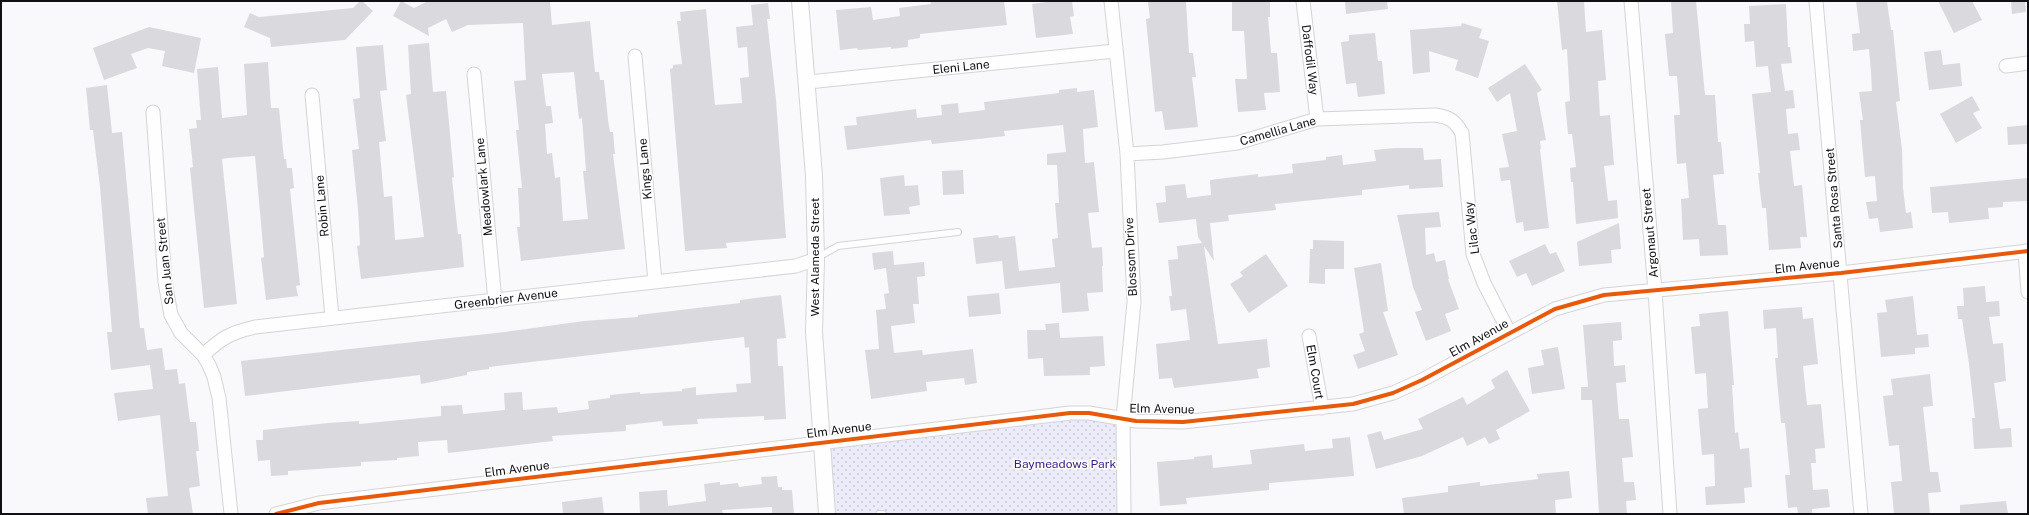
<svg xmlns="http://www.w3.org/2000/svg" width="2029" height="515" font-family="'Public Sans',sans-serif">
<defs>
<pattern id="park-dots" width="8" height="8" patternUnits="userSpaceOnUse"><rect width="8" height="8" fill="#ecebfa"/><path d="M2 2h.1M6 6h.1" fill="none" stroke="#c9c8d5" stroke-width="1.8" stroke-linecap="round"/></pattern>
</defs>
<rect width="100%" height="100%" fill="#f9f9fc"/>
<!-- park -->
<path fill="url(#park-dots)" d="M1070,413L1123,418L1124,514H827L821,443Z"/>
<!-- building -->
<path fill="#dad9dd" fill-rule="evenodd" d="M360,1H362L373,11L345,40L271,47L270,38L244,27L250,13L259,17L353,8Z
M401,1L414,8L428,1H550L552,25L590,21L595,72H599L600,80H604L608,120L610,132H613L615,154H613L625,249L521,261L517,227H520L518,188H522L516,130H519L514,81L526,80L523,23L468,25L452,32L446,19L428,28L429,36L393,16ZM574,72L579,119L582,118L586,171H583L588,219L563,221L560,177L555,178L552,153L547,154L545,124L553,123L551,106H546L542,74Z
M930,1H1004L1007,25L920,34V38L908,40V47L891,49V47L858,50L857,48L840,50L836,10L871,7L873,20L900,16L899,8L931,4Z
M1054,1H1072L1074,16L1070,17L1073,34L1036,38L1032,4Z
M1186,1L1189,53H1193L1196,77H1192L1198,127L1165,130L1162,111L1155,112L1146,19L1150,18L1148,2Z
M1232,1H1270V17H1268L1271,53H1277L1280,92L1264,93L1266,110L1238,112L1235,79H1247L1244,31H1232Z
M1345,1H1387L1388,9L1346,14Z
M1557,1H1584L1586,32L1602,30L1606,80L1598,81L1600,116L1610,115L1614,165L1604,166L1608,201L1617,200L1618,218L1576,224L1573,182H1571L1570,168L1576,167L1572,134H1568L1565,102L1570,101L1567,49L1562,50Z
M1671,1H1696L1705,95H1715L1718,142H1721L1724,174L1713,175L1718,225H1726L1728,255L1700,256L1699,239L1683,240L1681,199L1689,198L1686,163L1677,164L1674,115H1680L1677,76H1669L1665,34L1673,33Z
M1856,1H1887L1891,30H1893L1900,101L1896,102L1902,149L1903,188L1906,213L1911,212L1913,228L1880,232L1878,218L1869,219L1866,202L1877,201L1875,176L1865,177L1860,120H1863L1859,92L1872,91L1871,72L1869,49L1853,51L1852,34L1860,33Z
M1938,1H1972L1982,20L1954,33Z
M2011,1H2025L2026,12L2012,14Z
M768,3L770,19H767L776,100L786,238L726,243L727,248L685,251L670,69L673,68V65L682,64L677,21H681L680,12L706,9L715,105L742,103L740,78L749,77L747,47L738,48L736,27L753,25L751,5Z
M1786,4L1788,47H1790L1792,63L1781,64L1785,91L1793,90L1795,108L1786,109L1788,134L1798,133L1800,150L1790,151L1794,186L1802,185L1807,237H1800L1801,248L1769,250L1766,208H1762L1758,173H1760L1752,94L1771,92L1768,66L1756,67L1754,41L1745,42L1744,24H1750L1749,6Z
M1462,23L1482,29L1479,38L1489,41L1478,78L1455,70L1458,60L1429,51L1430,72L1413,74L1410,30L1461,26Z
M149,27L201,38L194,73L162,66L165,51L148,48L131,54L137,68L104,80L93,48Z
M1375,33L1378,61H1382L1385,94L1358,97L1356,83L1346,84L1341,42L1349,41V35Z
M429,43L433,92L446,91L454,177L452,178L458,234H461L464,267L361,279L357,246L360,245L358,209L352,150L359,149L353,99L360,98L356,47L383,45L387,90L380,91L386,141L379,142L384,197L392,196L395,240L424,237L406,95L411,94L408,45Z
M1941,50L1943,65L1960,63L1962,86L1929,90L1924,52Z
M268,62L271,108H279L284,159H286L287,168H292L294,188L290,189L300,285L296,286L298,296L266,300L261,258L264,257L255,156L228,158L222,159L237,304L204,308L190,168L193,167L189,129L197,128L196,120H201L197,69L218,67L222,118L247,115L244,64Z
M1525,64L1542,90L1537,93L1546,140L1540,141L1541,149H1540L1549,228L1524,231L1523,222L1516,223L1510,180L1501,181L1499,168L1509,167L1502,134L1517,131L1510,93L1497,102L1488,88Z
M107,85L112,133L122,132L140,328H144L147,350L162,348L165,370L177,369L179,384L185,383L190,422H196L199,451H196L200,486L189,488L193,514H148L146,498L168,496L160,415L118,421L114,393L153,389L150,365L111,370L107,332H112L100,187L93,130H90L86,88Z
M1077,88V92L1094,90L1098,127L1083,129L1085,163L1094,162L1099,212L1088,213L1092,248L1102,247L1103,266H1102L1103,292L1087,293L1089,311L1062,313L1060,283L1005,289L1002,261L976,264L973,238L998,235L999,238L1015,236L1019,271L1055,267L1052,239L1058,238L1055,203H1059L1057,165H1047V154L1066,152L1063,125L1004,131L1005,136L961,141L932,144L931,140L847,150L844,126L857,125L856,117L916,109L917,118L942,115L941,105L958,103L959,113L985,110L984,102L1059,93V90Z
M1972,96L1980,110L1973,113L1982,128L1956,143L1940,114Z
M2028,125V144L2008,145L2007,127Z
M1395,148H1423L1424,160L1441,159L1443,187L1409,189V185L1362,190V195L1275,204L1276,210L1228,215L1229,221L1210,223L1214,261L1204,246L1218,344L1267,339L1270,367L1257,369L1259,378L1244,380L1174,388L1172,378L1159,379L1156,344L1190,340L1186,309L1171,311L1169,296H1172L1168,260L1178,259L1177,246L1202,243L1198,237L1196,219L1159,223L1156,203L1166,202L1165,186L1185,184L1187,198L1211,195L1210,180L1258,174V177L1293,173L1292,164L1326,160V157L1342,155L1343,165L1376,161L1374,150Z
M963,170L964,194L943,195L942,171Z
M904,175L905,186L918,185L920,205L909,207L910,214L884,216L880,178Z
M2028,178V201L2003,202V207L1988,208L1989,219L1949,223L1948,212L1932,213L1930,187Z
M1439,212L1441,227L1425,228L1426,255L1434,253L1436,262L1445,260L1449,279H1448L1459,309L1445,314L1451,331L1426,341L1415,312L1422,310L1413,287L1397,215Z
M1619,223L1621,249L1611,250L1612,263L1579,266L1577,242Z
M1313,240L1344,241V269H1325V284L1309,283L1310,249H1313Z
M1545,244L1550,254L1556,252L1565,271L1532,286L1526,273L1517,277L1509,261Z
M893,251L894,265L924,262L925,276L917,277L919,304H913L915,323L891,326L894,353L922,350L923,355L973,349L977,383L965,385L964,378L926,382L927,391L871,399L865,350L879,349L876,310L886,309L884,294L889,293L886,268L874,270L872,253Z
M1266,254L1288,286L1249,313L1230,284L1243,276L1240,272Z
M1381,263L1388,311L1383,312L1398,355L1358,369L1353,355L1365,351L1359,334L1364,332L1354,268Z
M1985,286L1986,302L1999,301L2000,316L1989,317L1993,344L2003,343L2006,381L1994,383L2000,429L2011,428L2012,447L1974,449L1972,418H1975L1969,364L1962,319H1958L1957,306H1964L1963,288Z
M999,293L1001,314L969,317L967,296Z
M781,295L786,338L777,339L778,366H783L786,419L764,420V416L697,419L698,424L663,426L662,421L626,425V431L552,436L553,441L448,453L447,440L418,442L419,456L397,458V460L361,462V466L288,471V475L271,476L270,460L258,461L256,440H263V430L328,423L359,421V424L441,416V406L462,405L463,414L505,410L504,393L522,392L523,410L557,407L558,413L589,409L588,401L610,398V395L640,392V394L682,391V389L696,387V395L737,392L736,384L751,383L749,347L745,348L744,337L489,367V369L467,372V375L421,384L420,375L245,396L241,361L505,332L584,321L638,317V315L740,303V300Z
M1913,296L1917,335L1928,334L1929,347L1915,348V354L1881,357L1877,313L1887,312L1885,300Z
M1802,307L1803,319L1813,318L1818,364L1803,366L1807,405L1821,404L1825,448L1815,449L1816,463H1811L1813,490L1828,489L1830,507L1812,509V514H1798L1797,507L1788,508L1785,475H1790L1785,423H1781L1775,358H1778L1776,328L1764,329L1763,310Z
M1728,311L1734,385H1732L1735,433L1738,432L1740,449L1749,448L1752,487L1744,488L1745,503L1706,505L1705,487L1715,486L1714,454L1702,455L1698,409L1708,408L1706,373L1695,374L1691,327L1700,326L1699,314Z
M1621,322L1622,340L1613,341L1614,366L1625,365L1626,382L1616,383L1619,419H1629L1633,457L1622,458L1624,482H1634L1636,500L1626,501L1627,514H1599L1592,400H1581V387H1588L1583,325Z
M1059,323L1060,338L1103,336L1105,366L1090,367V375L1044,376L1043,358L1028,359L1027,330H1046L1045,324Z
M1558,347L1565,389L1532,394L1528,368L1544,365L1541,350Z
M1507,370L1530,411L1496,430L1500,439L1489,444L1485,437L1467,446L1463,437L1422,456L1376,469L1367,435L1381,431L1384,440L1423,429L1418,419L1463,397L1467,405L1495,388L1491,380Z
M1930,374L1933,406L1923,407L1930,472H1938L1941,492L1928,493L1930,514H1894L1891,482L1902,481L1899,445L1889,446L1883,396L1893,395L1891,379Z
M1350,437L1354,476L1269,483V490L1186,498L1187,504L1160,506L1157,462L1194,459V457L1212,455L1213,468L1252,464L1250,450L1304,444L1305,451L1333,448L1332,439Z
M1569,471L1572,498L1555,500L1556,514H1404L1402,498L1448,492V486L1480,482V486L1538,479L1537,474Z
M777,476L778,487H782V490H792L794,514H772V507L722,510L723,514H640L639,492L667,490L668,506L706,501L704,484L720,482V485L738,483L739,487L762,484L761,477Z
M602,497L604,514H563L562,502Z
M2006,501L2008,514H1960V505Z"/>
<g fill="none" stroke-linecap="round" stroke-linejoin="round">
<!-- service casing -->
<g stroke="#d4d3d7" stroke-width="8">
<path id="service" d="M817,258L838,246L958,232
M879,514H883"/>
</g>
<!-- minor casing -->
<g stroke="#d4d3d7" stroke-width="15">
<path id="minor" d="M1111,1L1127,154L1134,302L1123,418L1124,514
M1303,1L1317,119
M1631,1L1655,291L1670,514
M1816,1L1861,514
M635,56L655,282
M2006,66L2028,63
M474,74L495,301
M808,82L1115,51
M312,95L332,318
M153,112L165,282L171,315L181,333L203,355L209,365L214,377L219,398L231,514
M1127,154L1163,152L1237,143L1317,119L1435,115C1450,117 1455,121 1462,133L1473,254L1484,283L1509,332
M2025,251L2028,292
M1309,336L1322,408
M203,355C222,338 229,333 255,327L796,266L816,259
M276,514L319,503L1070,413H1089L1136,421L1183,422L1353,404L1393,393L1422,380L1555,309L1604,295L1841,273L2028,251"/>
</g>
<!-- tertiary casing -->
<g stroke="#d4d3d7" stroke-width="18">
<path id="tertiary" d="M800,1L814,176L816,259L814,332L827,514"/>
</g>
<!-- service -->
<use href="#service" stroke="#fefeff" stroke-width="6"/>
<!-- minor -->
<use href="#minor" stroke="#fefeff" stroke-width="13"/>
<!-- tertiary -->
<use href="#tertiary" stroke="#fefeff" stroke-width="16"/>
<!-- cycleway casing -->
<g stroke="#fff" stroke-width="6">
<path id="cycleway" d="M276,514L319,503L1070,413H1089L1136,421L1183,422L1353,404L1393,393L1422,380L1555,309L1604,295L1841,273L2028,251"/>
</g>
<!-- cycleway -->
<use href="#cycleway" stroke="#e8590c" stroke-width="4"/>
</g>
<g text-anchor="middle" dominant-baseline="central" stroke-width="3" stroke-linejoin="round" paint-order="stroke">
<!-- street labels -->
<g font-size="12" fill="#111115" stroke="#fff">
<text transform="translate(1310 60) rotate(83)">Daffodil Way</text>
<text transform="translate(961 67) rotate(-6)">Eleni Lane</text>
<text transform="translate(1278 131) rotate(-16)">Camellia Lane</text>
<text transform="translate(645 169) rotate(-95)">Kings Lane</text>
<text transform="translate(484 187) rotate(-95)">Meadowlark Lane</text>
<text transform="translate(1834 198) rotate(-95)">Santa Rosa Street</text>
<text transform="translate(322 206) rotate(-95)">Robin Lane</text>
<text transform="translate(1472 228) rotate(-97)">Lilac Way</text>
<text transform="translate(1650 233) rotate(-95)">Argonaut Street</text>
<text transform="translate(815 257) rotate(-90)">West Alameda Street</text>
<text transform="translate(1131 257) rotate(-93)">Blossom Drive</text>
<text transform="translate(165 261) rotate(-96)">San Juan Street</text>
<text transform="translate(1807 266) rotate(-6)">Elm Avenue</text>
<text transform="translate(506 299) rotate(-7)">Greenbrier Avenue</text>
<text transform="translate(1479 338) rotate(-29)">Elm Avenue</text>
<text transform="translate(1315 372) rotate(80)">Elm Court</text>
<text transform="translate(1162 409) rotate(1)">Elm Avenue</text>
<text transform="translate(839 430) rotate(-7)">Elm Avenue</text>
<text transform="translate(517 469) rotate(-7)">Elm Avenue</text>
</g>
<!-- park labels -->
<g font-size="12" fill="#381b76" stroke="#fff">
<text x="1065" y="464">Baymeadows Park</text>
</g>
</g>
<!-- border -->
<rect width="2029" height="515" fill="none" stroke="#111115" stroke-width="4"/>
</svg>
